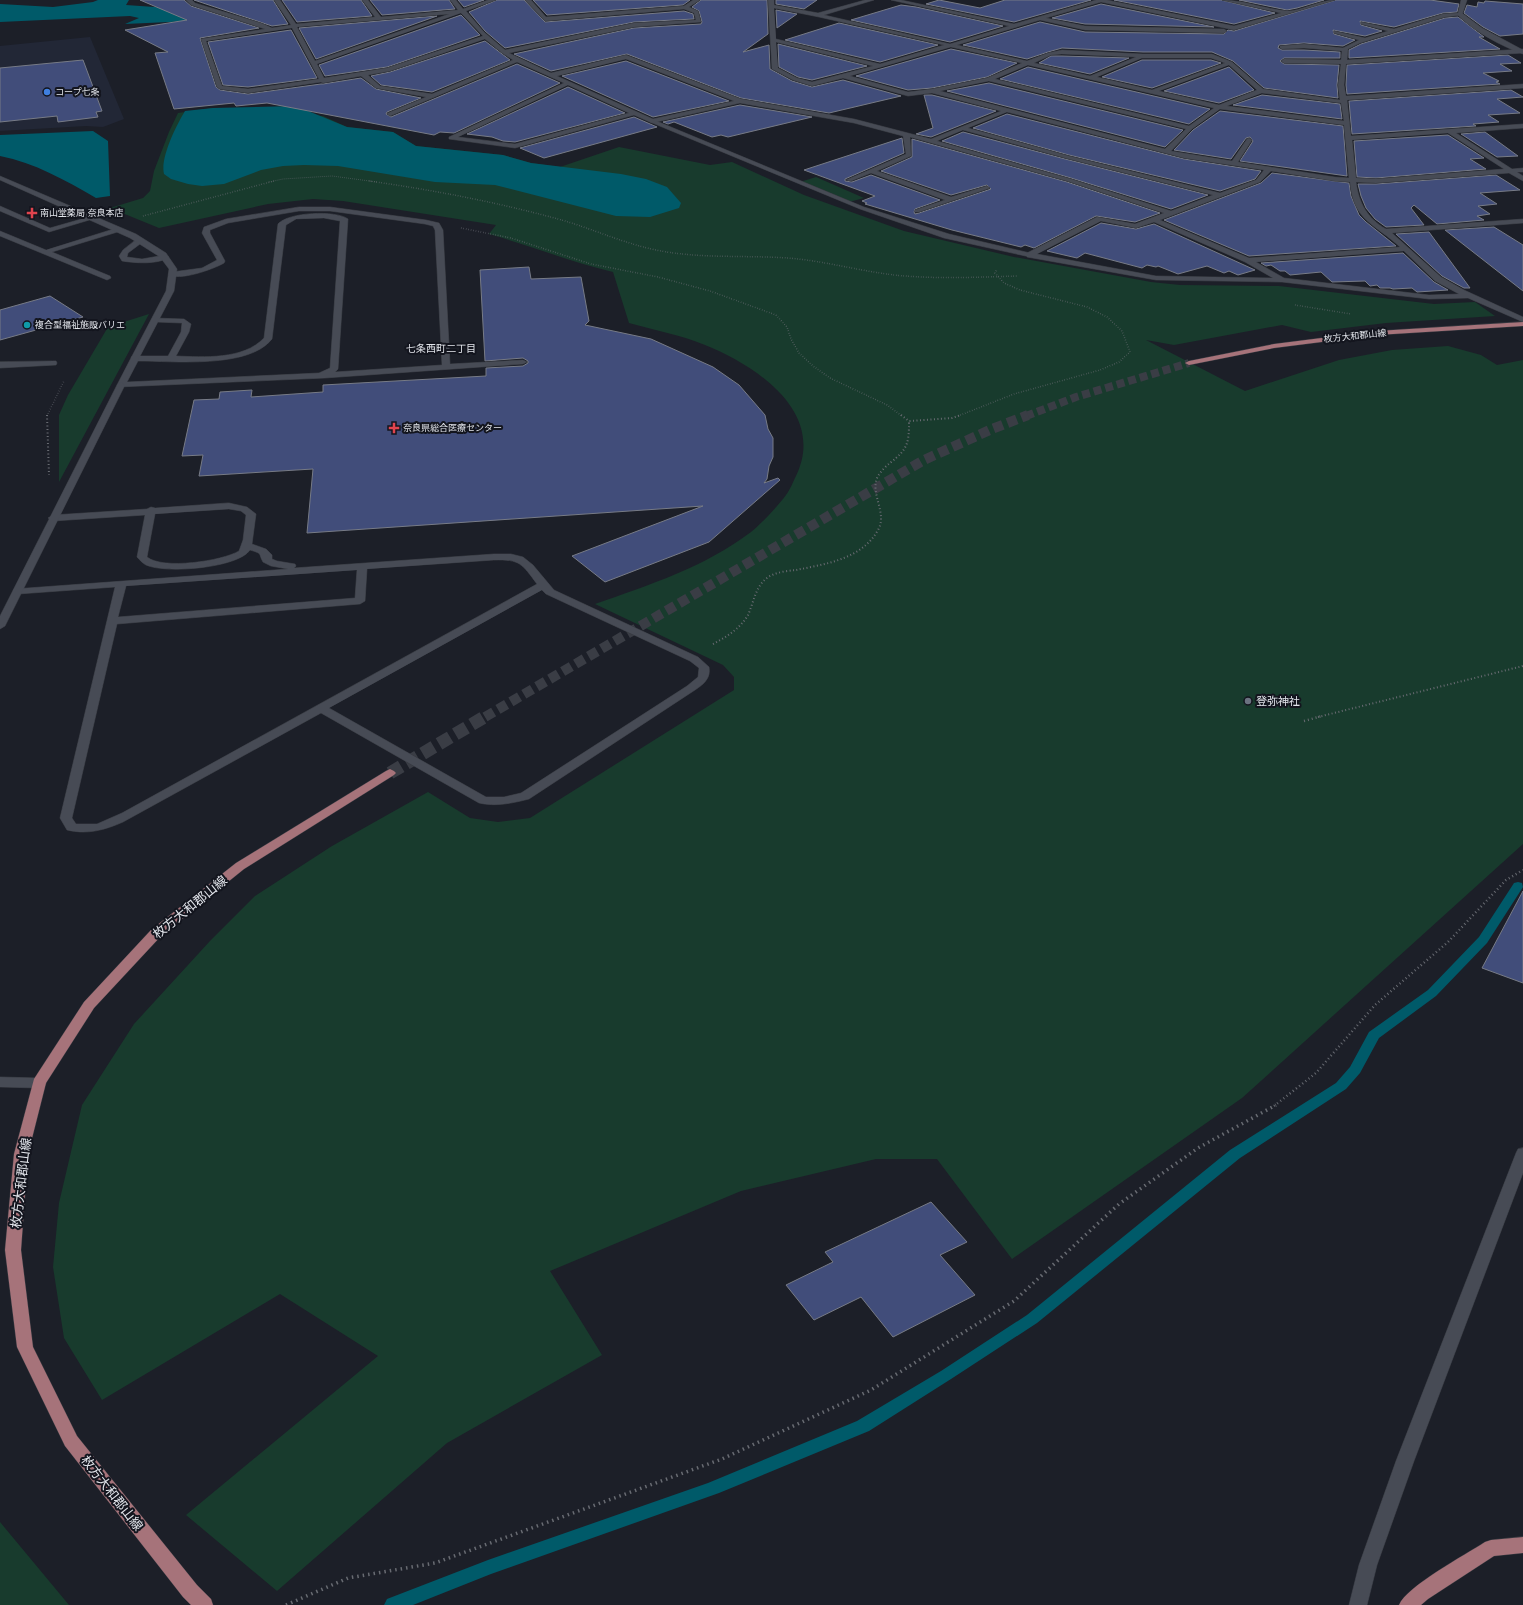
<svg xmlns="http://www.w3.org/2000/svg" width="1523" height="1605" font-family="Helvetica,'Noto Sans JP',sans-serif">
<rect width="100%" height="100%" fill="#1c1f28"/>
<!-- built -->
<path fill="#222736" d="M90,37L124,119L103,127L86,126L0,131V46Z"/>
<!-- green -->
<path fill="#183b2d" d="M213,108L323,116L347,127L393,132L416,146L503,155L531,163L560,167L619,147L710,165L732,162L804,195L904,231L1014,257L1151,282L1180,285L1279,286L1434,304L1475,302L1495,316L1386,323L1311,332L1282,325L1174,345L1146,340L1245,391L1339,360L1392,350L1448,346L1481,355L1497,365L1523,360V844L1242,1098L1012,1259L937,1159H876L741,1191L550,1271L602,1355L447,1443L277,1591L186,1515L378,1356L280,1294L102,1400L64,1338L53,1267L59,1203L82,1105L134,1024L210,941L255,896L332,846L428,792L470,818L498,822L530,818L734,690V677L723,665L595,604C649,585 705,567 751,532C760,525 779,505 786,495C790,490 793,482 796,476C827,412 755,365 705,345C681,335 654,330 629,323L613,272C571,262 531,246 489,234L496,225L343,201L313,199L268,204L159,228L110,208L143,198L150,191L154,171L169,132L178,113Z
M816,177L864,198L849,202L800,182Z
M149,314L59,482V415L68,395L108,327Z
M0,1522L69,1605H0Z"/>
<!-- water -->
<path fill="#005a69" d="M98,0H129L126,5L183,9L191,21L125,24L139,18L130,16L0,22V4L53,7L93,2Z
M296,106L347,127L393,132L416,146L503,155L531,163L621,174L646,179L667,187L681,203L679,208L650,217L616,216L495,185L435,182L338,166L304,165L283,166L261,170L224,184L202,186L188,184L171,179L164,174C160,158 176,126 185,111L213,108Z
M93,131L108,141L110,196L96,198C65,180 35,163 0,156V135Z"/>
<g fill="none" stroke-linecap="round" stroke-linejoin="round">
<!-- stream -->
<path fill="#005a69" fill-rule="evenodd" d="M1518,882L1522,883L1523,887L1487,943L1436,996L1379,1038L1360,1073L1346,1089L1240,1158L1037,1323L951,1379L869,1431L719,1493L491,1574L413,1605H384L387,1599L488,1560L708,1483L857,1421L941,1371L1027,1315L1230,1150L1336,1083L1350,1067L1369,1032L1428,990L1479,937L1514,883Z"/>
</g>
<!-- building -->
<path fill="#414d7a" stroke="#777b86" d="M140,0H184L191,6L259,28L200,38L216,87L220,90L248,94L321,84H323L361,78L376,89L421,98L387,112L386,114L391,117L517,64L560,83L454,133L440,132L434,135L267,103L236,106L234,103L174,109L155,53L168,52L125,30L187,20Z
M194,0H273L288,24L272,26Z
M282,0H361L372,16L297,22Z
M370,0H449L455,9L382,15Z
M458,0H484L464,7Z
M497,0H524L545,22L684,11L693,14L694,19L634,22L505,48L485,31L469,12Z
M533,0H690L683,5L547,15Z
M701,0H767L768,34L743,52L769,45L770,69L792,81L812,87L843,80L901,96L829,113L741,98L627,54L551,71L514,54L634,28L701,24L702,22L699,11L692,7Z
M776,0H817L804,9L776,4Z
M939,0L980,8L1005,0H1091L1014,22L926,4Z
M1114,0H1221L1275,13L1234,24Z
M1239,0H1324L1297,8L1287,10Z
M1336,0H1430L1459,4L1457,12L1443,13L1394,27L1360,21L1361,25L1382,31L1365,36L1333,30L1334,34L1355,40L1343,46L1304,43L1279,45L1278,48L1282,50H1304L1340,52V58H1284L1280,61L1284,64L1339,65L1337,85L1338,98L1264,88L1233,61L1212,52H1143L1062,48L1048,52L1027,59L963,45L1040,22L1085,32L1224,34L1228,30L1234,31Z
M1485,1L1523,4V34L1500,36L1483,27L1464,13L1467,5L1477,7L1478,2L1484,3Z
M1101,4L1214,27L1085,24L1052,18Z
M901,5L916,7L1003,26L950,42L851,20Z
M776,10L797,14L777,28Z
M461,15L480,35L387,67L325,76L319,65Z
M437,16L316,59L299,28Z
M1458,17L1484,37H1479L1500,49L1349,58V50L1361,44L1445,18Z
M839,23L938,45L880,62L785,40Z
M291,30L317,78L248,87L223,85L208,42Z
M485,41L510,60L432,92L381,85L371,76L390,72Z
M778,44L867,66L812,80L798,77L779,67Z
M951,49L1017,63L987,77L932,88L908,90L856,76Z
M1508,55L1521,63L1500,64L1512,71L1483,73L1499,81L1496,82L1500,84L1347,94L1346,85L1347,65Z
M1051,56H1062L1129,58L1090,74L1039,63Z
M83,60L102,111L96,112L98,117L58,122L57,116L0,122V68Z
M1142,60H1211L1221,63L1152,88L1102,77Z
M626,61L729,101L653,117L562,76Z
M1028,67L1210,109L1189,124L1000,79Z
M1229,67L1254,90L1219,103L1164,91Z
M989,83L1183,130L1165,147L947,91Z
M568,87L625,113L515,142L503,141L492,137L467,134Z
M1511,90L1523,97L1497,99L1520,113L1488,115L1499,122L1473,124L1476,126L1352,134L1349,101Z
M924,95H932L996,111L931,137L916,134L933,128Z
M1262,95L1340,104L1342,119L1233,105Z
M740,105L812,117L728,137L721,135L712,137L674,122L668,124L663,122Z
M1220,111L1343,126L1347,176L1240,161L1253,141L1250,137L1246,138L1231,159L1174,150L1193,130Z
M1007,114L1184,159L1261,171L1255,179L1220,191L1069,155L973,128Z
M634,117L657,127L544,158L520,148Z
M963,132L1065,159L1208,195L1171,209L1071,178L942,141Z
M1485,132L1518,156L1497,157L1461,134Z
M1448,135L1484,158L1470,159L1486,169L1376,178L1357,177L1354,141Z
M902,138L904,153L845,179V181L852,182L871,175L940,200L915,209L914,212L915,214L919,213L991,189L987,185L951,195L881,171L912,157V139L1067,182L1160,213L1135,222L1096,216L1034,248L1025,245L1021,247L952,230L865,204L867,203L862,201L875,196L804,170Z
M1272,173L1349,183L1351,196L1359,215L1366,222L1396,246L1249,256L1164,220L1261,183Z
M1496,175L1520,190L1480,193L1497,204L1478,206L1490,214L1477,216L1484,220L1437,224L1414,205L1411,208L1424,225L1386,227L1375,219L1366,208L1361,196L1358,184H1376Z
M1101,223L1136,229L1154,224L1255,270L1238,275L1229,271L1224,273L1207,266L1178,274L1158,266L1156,267L1147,265L1142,268L1085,253L1077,258L1047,251Z
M1494,227L1523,245V291L1445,230Z
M1429,232L1470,288H1464L1442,276L1396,234Z
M1403,253L1434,282L1448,290L1417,292L1412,288L1393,289L1390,288H1380L1377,285L1370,286L1365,281L1332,282L1321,272L1290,275L1285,271H1280L1271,265L1266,266L1261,263Z
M529,267L531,279L581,277L589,321L585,325L651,339L713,367L739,385L765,415L768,429L773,438V457L769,466L767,479L764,483L778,478L780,480L709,542L605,582L572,556L703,506L307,533L313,469L199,476L203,455L182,456L194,400L219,399L220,392L252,390L251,397L323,392V385L486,376V368L523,366L528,363V361L523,358L485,361L480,270Z
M50,296L83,317L0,340V310Z
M1523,891V983L1482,968Z
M931,1202L967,1242L940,1255L975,1295L893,1337L861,1297L814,1320L786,1285L833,1262L825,1252Z"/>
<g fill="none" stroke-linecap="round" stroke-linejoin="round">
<!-- primary-tunnel-far2 -->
<path stroke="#3a3d45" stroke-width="8" stroke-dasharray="8 4" stroke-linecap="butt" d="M1026,416L1076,397L1189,363"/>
<!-- primary-tunnel-far1 -->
<path stroke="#3a3d45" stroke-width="10" stroke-dasharray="10 5" stroke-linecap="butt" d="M485,717L924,460L992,429L1028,415"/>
<!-- primary-tunnel -->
<path stroke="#3a3d45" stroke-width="13" stroke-dasharray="13 6" stroke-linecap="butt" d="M390,773L486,716"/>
<!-- lane casing -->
<g stroke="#363940" stroke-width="1">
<path id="lane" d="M650,120H654L864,207L949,234L1030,253L1034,255L1030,257L944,238L860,209L650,122Z
M0,206L50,228L92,216L96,218L49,232L0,211Z
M299,207H330L426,220L439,223L443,230L450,364L523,360L527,362L523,364L325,378L118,387L117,385L132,356H168L181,332L182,323L156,322L152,320L153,318L184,319L191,324L189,332L176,356C204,357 243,360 264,338L278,224C288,212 336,210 348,219L338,369L335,372L442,365L435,230L433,226L425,224L330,211H299L228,223L210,230V233L225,261L224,263C214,269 178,282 168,274L172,272L202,268L217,260L202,233L204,227L226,219ZM324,218L340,221L330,368L319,373L127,382L138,361C173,361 249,369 272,339L286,225L296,219Z
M117,228H120L124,230L52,252L110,276L111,278L107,280L0,236V231L46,250Z
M53,361H56L57,363L56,365L0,368V362Z
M229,503L247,507L256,514L252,544L266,549L272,555V559L277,561L295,564L296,566L294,568L494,554H511L523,557L533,565L554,590L698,657L709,667C711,678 704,684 695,690L529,799C513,803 496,807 479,803L321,713L123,822C105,830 87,835 67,830L60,818L115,587L18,594L13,591L14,589L288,569L271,566L263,562C258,553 263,554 250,550C238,568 166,574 146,565C142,563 140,560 137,557L145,515L53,521L48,518L53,515L147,509L151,507L155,508ZM229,509L241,511L246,515L243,540L239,551C222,561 163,570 147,557L155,514ZM494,560C520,559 522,564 537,584L122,813L97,824H76L72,818L117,624L360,604L365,601L367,569ZM357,570L355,598L118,617L126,586ZM542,590L546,594L690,661L699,668L698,677L687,686L521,793L504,797H486L329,708Z"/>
</g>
<!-- street casing -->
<g stroke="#363940" stroke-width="1">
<path id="street" d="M186,0H192L195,3L261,23L272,28L291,25L274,0H280L296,24L375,17L362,0H368L381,17L458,10L450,0H456L463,9L488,0H496L466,11L484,32L505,50L634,23L696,20L694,13L684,9L545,21L525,0H531L546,17L684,6L693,0H700L689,7L698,11L701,22L634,27L509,53L551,73L626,55L741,99L854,119L931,139L1001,111L932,93L908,96L843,78L812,86L793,80L772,69L768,0H774V5L818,13L865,0H874L824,15L950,44L1009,26L891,0H901L1014,24L1096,0H1107L1234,26L1281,13L1222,0C1244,0 1265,9 1287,11C1299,12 1319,0 1335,0L1234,30L1101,2L1046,18L1085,26L1224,29L1227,31L1224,33L1085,30L1040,20L957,45L1027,61L1048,53L1062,50L1143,54H1212L1232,62L1263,89L1340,100L1338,85L1341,64L1284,63L1281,61L1284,59L1341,60L1342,51L1304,48L1282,49L1280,48V46L1304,44L1343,48L1359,40L1334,33V31L1365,38L1388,31L1361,24V22L1394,29L1443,14L1458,13L1461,0H1467L1462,15L1445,17L1360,43L1348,49L1347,60L1523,49V53L1346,64L1344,85L1346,96L1523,84V88L1347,100L1351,136L1523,124V128L1456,133L1512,169L1523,168V172H1517L1523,176V181L1509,173L1376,183L1356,182C1359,203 1367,218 1386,229L1523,219V223L1392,233L1441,277L1464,290L1523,317V322L1468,298L1429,299L1282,282L1156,280L1027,257V253L1097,217L1135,224L1164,213L1067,181L910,137L911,156L877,171L951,197L987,186L990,188L919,212H915V210L945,200L871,173L851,181L846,180L906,154L903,136L854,123L740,103L652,123L634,115L515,148L449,139V137L564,83L517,62L390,116L387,114L388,113L426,97L376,88L361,76L323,83L321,82L248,93L220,89L217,87L201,39L265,29L191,5ZM774,8L819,17L944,45L880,64L776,39ZM461,13L483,36L387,68L324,78L317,64ZM449,14L315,61L297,27ZM292,28L319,79L248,89L222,86L206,41ZM485,39L502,53L513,60L432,94L380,86L368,75L390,71ZM776,42L873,66L812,82L797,78L778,68ZM951,47L1022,63L987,78L932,89L908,92L850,76ZM1062,54L1136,57L1090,76L1034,63L1051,55ZM1142,58H1211L1225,63L1152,90L1097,77ZM626,59L734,101L653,119L557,76ZM1028,65L1214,108L1189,126L995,79ZM1229,65L1257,90L1219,105L1159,91ZM989,81L1186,129L1165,149L940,91ZM568,85L629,113L515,144L458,137ZM1262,93L1341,103L1344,121L1227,106ZM1220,109L1344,125L1349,178L1335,177L1238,162L1252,140L1249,138L1247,139L1232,161L1171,151L1192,129ZM1007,112L1184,158L1264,170L1256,180L1220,193L1069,156L968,128ZM963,130L1065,158L1213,195L1171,211L1071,179L937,141ZM1448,133L1504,169L1376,179L1356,178L1352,140ZM1271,171L1335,181L1350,182C1353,221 1375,224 1400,247L1249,258L1160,220L1260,182ZM1101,221L1136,228L1154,222L1245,262L1273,278L1156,276L1037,254ZM1404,251L1435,281L1459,294L1429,295L1284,278L1256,262Z
M137,239H140L144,241L128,253L127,257L142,259L165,255L169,257C159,265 134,263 122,261L119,256L123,250Z
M1523,1148V1173L1414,1461L1377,1565L1367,1605H1349L1359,1565L1396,1461L1516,1153L1518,1149Z"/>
</g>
<!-- secondary casing -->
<g stroke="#363940" stroke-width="1">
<path id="secondary" d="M1458,13H1462L1482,28L1523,50V54C1503,47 1471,30 1457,14Z
M0,176L136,234L166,253L177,269L174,291L138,360H132L131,358L166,291L169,269L160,257L130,238L0,180Z
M121,382L125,385L5,626L0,629V616L117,385Z
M0,1077L39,1078L44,1079L46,1083L44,1087L39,1088L0,1087Z"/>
</g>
<!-- primary casing -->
<g stroke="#363940" stroke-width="1">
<path id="primary" d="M1523,322V326L1377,335L1274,348L1189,365L1185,363L1189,361L1274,344L1377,331Z
M390,769L394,771L396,773L394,775L244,869L161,936L94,1008L46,1083L28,1154L21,1250L33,1347L77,1436L197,1585L211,1599L213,1605H191L183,1597L65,1446L17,1347L5,1250L14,1154L34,1079L84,1002L151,930L236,863L386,771Z
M1523,1537V1553L1494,1556L1428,1599L1421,1605H1399C1407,1586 1465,1555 1485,1542L1491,1540Z"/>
</g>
<!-- path-far4 -->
<path stroke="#686b72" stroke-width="1" stroke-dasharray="0.5 1.5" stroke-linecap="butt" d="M269,182L283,179L332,176L377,182"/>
<!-- path-far3 -->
<path stroke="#686b72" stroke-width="1.5" stroke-dasharray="0.5 2" stroke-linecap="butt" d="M369,181C433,190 496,202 558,219C591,228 622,243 656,250C699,259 744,255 788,258C827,261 866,273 905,276C943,279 981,277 1018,276
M143,216L274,181
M461,228L511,238L591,264L658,277L710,291L776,315L787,327L791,339L799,353L813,366L830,378L887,405L902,416
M1295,305L1351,314
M47,416L64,381
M958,416L1014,394L1100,370L1119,362L1130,352L1122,331L1107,317L1087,307L1020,290L1004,283L995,273L997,269"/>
<!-- path-far2 -->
<path stroke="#686b72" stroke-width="2" stroke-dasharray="1 2.5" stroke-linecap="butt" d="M47,415L49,475
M901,415L909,421L952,418L961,415
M713,644C726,637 740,629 748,615C754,602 755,587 767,578C775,572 787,571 796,570C826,564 862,559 878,530C888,513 869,493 878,476C881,471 886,466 890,463C908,449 909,443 909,421
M1318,717L1523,666"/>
<!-- path-far1 -->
<path stroke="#686b72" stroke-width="2.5" stroke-dasharray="1 3" stroke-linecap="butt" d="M1304,721L1322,716
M1274,1106L1316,1073L1375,1005L1448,942L1506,880L1523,870"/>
<!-- path -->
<path stroke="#686b72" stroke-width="3.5" stroke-dasharray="1.5 4" stroke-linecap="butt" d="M286,1605L348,1578L435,1563L722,1459L871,1390L1014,1301L1119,1204L1198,1148L1276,1105"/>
<!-- lane -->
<use href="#lane" fill="#474b55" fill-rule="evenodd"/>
<!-- street -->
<use href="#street" fill="#474b55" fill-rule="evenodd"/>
<!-- secondary -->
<use href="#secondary" fill="#474b55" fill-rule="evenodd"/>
<!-- primary -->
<use href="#primary" fill="#a6737a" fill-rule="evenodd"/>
</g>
<!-- markers -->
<circle fill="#3f7fe0" stroke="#13151e" stroke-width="1.5" cx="47" cy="92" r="4"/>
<g fill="#e0444e" stroke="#13151e" stroke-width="1.5">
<path d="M30 207h4v4h4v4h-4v4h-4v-4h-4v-4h4z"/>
<path d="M392 422h4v4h4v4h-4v4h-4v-4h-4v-4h4z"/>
</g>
<circle fill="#0f9aa8" stroke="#13151e" stroke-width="1.5" cx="27" cy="325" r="4"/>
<circle fill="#6b7280" stroke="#13151e" stroke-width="1.5" cx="1248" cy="701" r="4"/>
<g text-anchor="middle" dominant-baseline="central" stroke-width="4" stroke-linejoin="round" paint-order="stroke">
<!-- far-poi labels -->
<g font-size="9" fill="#e2e5eb" stroke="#13151e" text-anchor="start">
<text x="55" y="92">コープ七条</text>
<text x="40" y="213">南山堂薬局 奈良本店</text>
<text x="35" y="325">複合型福祉施設バリエ</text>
<text x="403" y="428">奈良県総合医療センター</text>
</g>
<!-- far-street labels -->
<g font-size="9" fill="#e2e5eb" stroke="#13151e">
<text transform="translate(1355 336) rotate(-6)">枚方大和郡山線</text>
</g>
<!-- far-neighbourhood labels -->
<g font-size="10" fill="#e2e5eb" stroke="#13151e">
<text x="441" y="348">七条西町二丁目</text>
</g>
<!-- poi labels -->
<g font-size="11" fill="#e2e5eb" stroke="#13151e" text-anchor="start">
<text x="1256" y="701">登弥神社</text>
</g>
<!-- near-street labels -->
<g font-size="13" fill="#e2e5eb" stroke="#13151e">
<text transform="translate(190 907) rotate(-39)">枚方大和郡山線</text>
<text transform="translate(21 1183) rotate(-83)">枚方大和郡山線</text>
<text transform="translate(112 1493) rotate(52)">枚方大和郡山線</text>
</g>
</g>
</svg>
